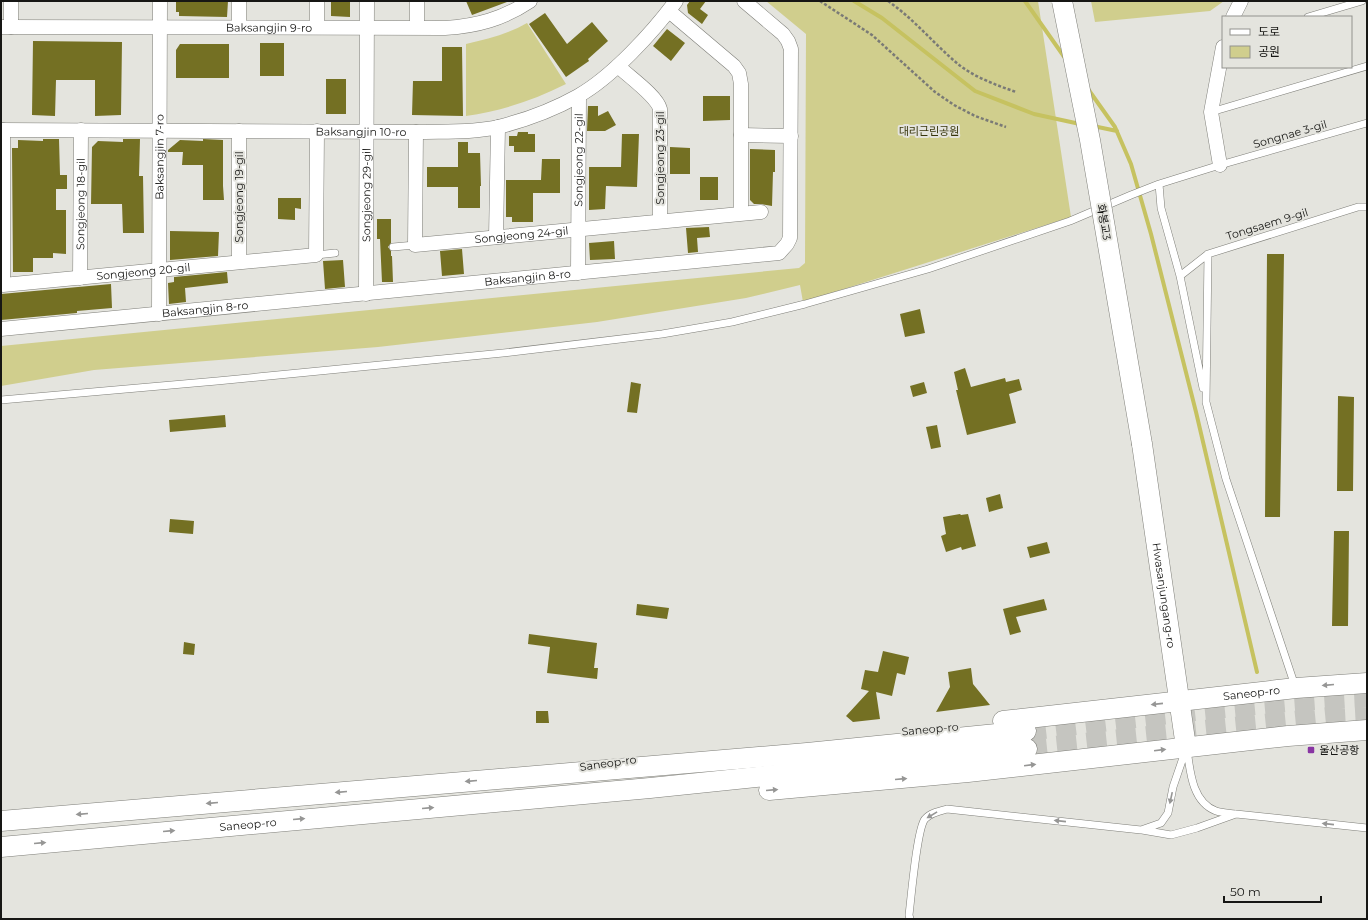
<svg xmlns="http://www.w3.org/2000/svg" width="1368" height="920" font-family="Montserrat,'Noto Sans KR',sans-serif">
<rect width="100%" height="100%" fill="#e4e4de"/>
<!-- green -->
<path fill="#d0ce8d" d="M766,1H1038L1071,217L803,302L800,285L746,298L597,322L378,347L94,370L1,386V346L799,268L805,263L806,34Z
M1091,1H1224L1210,11L1095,22Z
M527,23L566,84C534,100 502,111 466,116V44C487,39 508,34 527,23Z"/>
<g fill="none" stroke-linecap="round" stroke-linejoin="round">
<!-- stream -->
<path stroke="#c6c260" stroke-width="4" d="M854,1L882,18L975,91L1034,114L1080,124
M1025,1L1065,58
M1088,89L1115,127L1131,164L1151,234L1196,412L1257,672
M1093,126L1117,131"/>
</g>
<!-- building -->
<path fill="#747023" d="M176,1H228L227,17L179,16V12H176Z
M331,1H350V17L331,16Z
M466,1H507V2L472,15Z
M690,1H706L700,9L708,15L702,24L688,13L687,5Z
M545,13L567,44L592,22L608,41L588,59L589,61L566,77L529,24Z
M667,29L685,43L671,61L653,46Z
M33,41L122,42L121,115L95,116V80H56L55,116L32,115Z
M260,43H284V76H260Z
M180,44H229V78H176V50Z
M442,47H462L463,116L412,115L413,81H442Z
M326,79H346V114H326Z
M703,96H730V120L703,121Z
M588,106H598V116L608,111L616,125L605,131H587Z
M518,132H528V134H535V152H514V146H509V136H517Z
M622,134H639L637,187L606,186L605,209L589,210V167H621Z
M43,139H59L60,175H67V189H56V210H66V254L53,253V258H33V272H13L12,148H18V140L43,141Z
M123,139H140L139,176H143L144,233H123L122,204H91L92,147L98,141L123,142Z
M203,139L223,140V186L224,200H203V165H182L183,152H168V150L180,140L203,141Z
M458,142H468V153H480L481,186H480V208H458V187H427V167H458Z
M670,147L690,148V174H670Z
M750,149L775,150V172H773L772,206L761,204H754L750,200Z
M542,159H560V193H533V222H512V217H506V180H541Z
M700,177H718V200H700Z
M278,198H301V209L295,208V220L278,219Z
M377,219H391V243L388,247L391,251V256H392L393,282H382L380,239H377Z
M709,227L710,237L697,238L698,252L688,253L686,228Z
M170,231L219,232L218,256L170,260Z
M614,241L615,259L590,260L589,243Z
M462,249L464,274L442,276L440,251Z
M1267,254H1284L1280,517H1265Z
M343,260L345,287L325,289L323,261Z
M227,272L228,283L185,288L186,302L169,304L168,283L174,282V277Z
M111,284L112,308L77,311V313L1,320V294Z
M920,309L925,333L905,337L900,314Z
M965,368L971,387L1005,378L1006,382L1019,379L1022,390L1009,394L1016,423L967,435L956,390H958L954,372Z
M631,382L641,384L637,413L627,412Z
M924,382L927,393L913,397L910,386Z
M1338,396L1354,397L1353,491H1337Z
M225,415L226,427L170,432L169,420Z
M937,425L941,447L931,449L926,427Z
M1000,494L1003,508L989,512L986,498Z
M960,514L961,515L968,514L976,546L962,550L961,547L946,552L941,536L946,534L943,517Z
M170,519L194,521L193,534L169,532Z
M1334,531H1349L1348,626H1332Z
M1047,542L1050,553L1030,558L1027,547Z
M1044,599L1047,610L1016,617L1021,632L1010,635L1003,609Z
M637,604L669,608L667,619L636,615Z
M529,634L597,643L594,668H598L597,679L547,673L550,647L528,644Z
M184,642L195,644L194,655L183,654Z
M883,651L909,657L905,675L897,673L892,696L876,692L880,719L853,722L846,716L869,691L861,689L865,670L878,672Z
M971,668L973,684L990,705L936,712L950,687L948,672Z
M536,711H548L549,723H536Z"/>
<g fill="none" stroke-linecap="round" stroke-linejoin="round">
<!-- secondary-tunnel -->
<path stroke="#c5c5c0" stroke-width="20" stroke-dasharray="20 10" stroke-linecap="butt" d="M1026,731C1139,718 1253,702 1367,697
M1027,749L1232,727L1331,717L1367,715"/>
<!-- lane casing -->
<g stroke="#7e7e78" stroke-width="8">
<path id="lane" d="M1308,17L1362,1
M1211,112L1367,66
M393,247L415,245
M1208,254L1206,402L1226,479L1295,686
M316,255L335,253
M1180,276L1208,254L1358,207H1367
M1203,388L1180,276L1161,208L1159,184L1220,165L1367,123
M1,400L217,381L503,353L662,334L732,322L805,304L928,269L1070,221L1131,195L1159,184
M1187,749C1190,771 1192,802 1216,811C1222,813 1229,813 1235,814
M1142,830L1171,835L1197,828L1236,814L1367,828
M910,919L909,915C911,899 917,828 925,819C930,813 939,811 947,809L1141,830L1161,823L1168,813L1173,787L1186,749"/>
</g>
<!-- street casing -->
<g stroke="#7e7e78" stroke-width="15">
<g id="street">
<path d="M669,11L734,66L739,73L741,84V213"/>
<path d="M1233,17L1241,1"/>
<path id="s1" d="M1,27L445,28C477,26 503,19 530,1"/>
<path d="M11,27V1"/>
<path d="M239,27V1"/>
<path d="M317,27V1"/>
<path d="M417,27V1"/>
<path d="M618,66C628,76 657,96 660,109V221"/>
<path id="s2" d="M1,130L416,132C443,131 472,133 498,127C526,120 553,110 578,96C612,77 653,32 676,1"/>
<path id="s3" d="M3,130V285L316,255L317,131"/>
<path id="s4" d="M416,132L415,245L761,212"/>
<path d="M741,135L791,136"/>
<path d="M1220,165L1211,112L1223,47"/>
<path d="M496,237L498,127"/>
<path d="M239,262V131"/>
<path id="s5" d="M578,273L579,96"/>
<path id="s6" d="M80,278L81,130"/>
<path id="s7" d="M366,294L367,1"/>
<path id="s8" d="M159,314L160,1"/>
<path id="s9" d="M1,329L779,253L787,244L790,238L791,49L788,41L783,34L744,1"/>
</g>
</g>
<!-- secondary casing -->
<g stroke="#7e7e78" stroke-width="21">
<g id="secondary">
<path id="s10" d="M1142,444L1186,747"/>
<path id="s11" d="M1003,721L1296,688L1367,683"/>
<path d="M769,790L968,772L1288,736L1367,730"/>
<path d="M1,821L807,753L1026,731"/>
<path id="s12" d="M1,847L650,788L1027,749"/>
</g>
</g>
<!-- path -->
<path stroke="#7a7a76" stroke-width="2.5" stroke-dasharray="3 2" stroke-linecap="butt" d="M820,1L872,35L935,92L954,105L975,116L1006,127
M888,1C914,19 934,44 958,64C974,77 996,85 1016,92"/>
<!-- lane -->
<use href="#lane" stroke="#fff" stroke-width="7"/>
<!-- street -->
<use href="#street" stroke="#fff" stroke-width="14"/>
<!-- secondary -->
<use href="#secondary" stroke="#fff" stroke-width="20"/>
<!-- secondary-bridge casing -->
<g stroke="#7e7e78" stroke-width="21" stroke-linecap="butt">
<path id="secondary-bridge" d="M1062,1L1090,140L1142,444"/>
</g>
<!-- secondary-bridge -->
<use href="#secondary-bridge" stroke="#fff" stroke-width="20"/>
</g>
<!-- one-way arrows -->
<defs><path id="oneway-solid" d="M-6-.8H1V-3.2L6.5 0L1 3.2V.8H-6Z"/></defs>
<g fill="#969695">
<use href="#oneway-solid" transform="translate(1328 685) rotate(175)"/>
<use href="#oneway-solid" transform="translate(1157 704) rotate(174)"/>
<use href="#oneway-solid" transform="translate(1160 750) rotate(-7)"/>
<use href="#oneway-solid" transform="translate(1030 765) rotate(-7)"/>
<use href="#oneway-solid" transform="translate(901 779) rotate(-5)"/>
<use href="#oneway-solid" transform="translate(471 781) rotate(175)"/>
<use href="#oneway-solid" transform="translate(772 790) rotate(-5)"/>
<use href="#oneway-solid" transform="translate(341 792) rotate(175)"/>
<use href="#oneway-solid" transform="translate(1171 798) rotate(102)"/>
<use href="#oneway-solid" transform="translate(212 803) rotate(175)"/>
<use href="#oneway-solid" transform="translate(428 808) rotate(-5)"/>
<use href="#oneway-solid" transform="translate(82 814) rotate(175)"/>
<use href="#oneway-solid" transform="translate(932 815) rotate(149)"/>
<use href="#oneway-solid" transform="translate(299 819) rotate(-5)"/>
<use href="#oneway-solid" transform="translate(1060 821) rotate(-174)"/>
<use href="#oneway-solid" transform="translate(1328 824) rotate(-174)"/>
<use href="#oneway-solid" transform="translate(169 831) rotate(-5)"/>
<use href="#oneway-solid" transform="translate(40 843) rotate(-5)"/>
</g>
<!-- markers -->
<rect fill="#8835a3" stroke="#e4e4de" stroke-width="1.5" x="1307" y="746" width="8" height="8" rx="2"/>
<g text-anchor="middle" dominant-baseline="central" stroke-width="4" stroke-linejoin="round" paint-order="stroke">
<!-- street labels -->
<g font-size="11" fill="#161614" stroke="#e4e4de">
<text stroke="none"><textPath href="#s1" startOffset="268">Baksangjin 9-ro</textPath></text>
<text stroke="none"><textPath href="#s2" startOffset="360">Baksangjin 10-ro</textPath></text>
<text transform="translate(1290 134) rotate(-16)">Songnae 3-gil</text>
<text stroke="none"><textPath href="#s8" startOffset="157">Baksangjin 7-ro</textPath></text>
<text transform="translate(660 158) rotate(-90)">Songjeong 23-gil</text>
<text stroke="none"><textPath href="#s5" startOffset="113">Songjeong 22-gil</textPath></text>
<text stroke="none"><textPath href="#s7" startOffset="99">Songjeong 29-gil</textPath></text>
<text transform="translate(239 197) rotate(-90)">Songjeong 19-gil</text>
<text stroke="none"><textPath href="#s6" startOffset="74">Songjeong 18-gil</textPath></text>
<text transform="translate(1104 222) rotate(80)">화봉교3</text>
<text transform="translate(1267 224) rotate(-17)">Tongsaem 9-gil</text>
<text stroke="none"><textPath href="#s4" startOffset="220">Songjeong 24-gil</textPath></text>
<text stroke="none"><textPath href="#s3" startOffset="296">Songjeong 20-gil</textPath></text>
<text stroke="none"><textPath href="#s9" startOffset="529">Baksangjin 8-ro</textPath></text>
<text stroke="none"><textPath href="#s9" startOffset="205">Baksangjin 8-ro</textPath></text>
<text stroke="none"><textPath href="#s10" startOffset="153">Hwasanjungang-ro</textPath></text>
<text stroke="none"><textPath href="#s11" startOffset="250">Saneop-ro</textPath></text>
<text transform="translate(930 729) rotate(-5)">Saneop-ro</text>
<text transform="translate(608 763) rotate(-8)">Saneop-ro</text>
<text stroke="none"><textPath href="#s12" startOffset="248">Saneop-ro</textPath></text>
</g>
<!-- park labels -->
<g font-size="11" fill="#37350a" stroke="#e4e4de">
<text x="929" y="131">대리근린공원</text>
</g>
<!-- poi labels -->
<g font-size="11" fill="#161614" stroke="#e4e4de" text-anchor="start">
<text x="1319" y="750">울산공항</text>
</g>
</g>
<!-- border -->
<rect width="1368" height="920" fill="none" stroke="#161614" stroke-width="4"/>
<!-- legend -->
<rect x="1222" y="16" width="130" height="52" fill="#e4e4de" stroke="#92928d"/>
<rect x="1230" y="29" width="20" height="6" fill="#ffffff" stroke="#92928d"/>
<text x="1258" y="36" font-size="12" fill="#161614">도로</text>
<rect x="1230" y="46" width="20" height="12" fill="#d0ce8d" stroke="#92928d"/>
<text x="1258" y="56" font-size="12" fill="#161614">공원</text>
<!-- scale -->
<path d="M1224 896v6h97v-6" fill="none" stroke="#161614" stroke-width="2"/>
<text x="1230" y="896" font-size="12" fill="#161614" stroke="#e4e4de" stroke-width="3" paint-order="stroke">50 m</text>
</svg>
